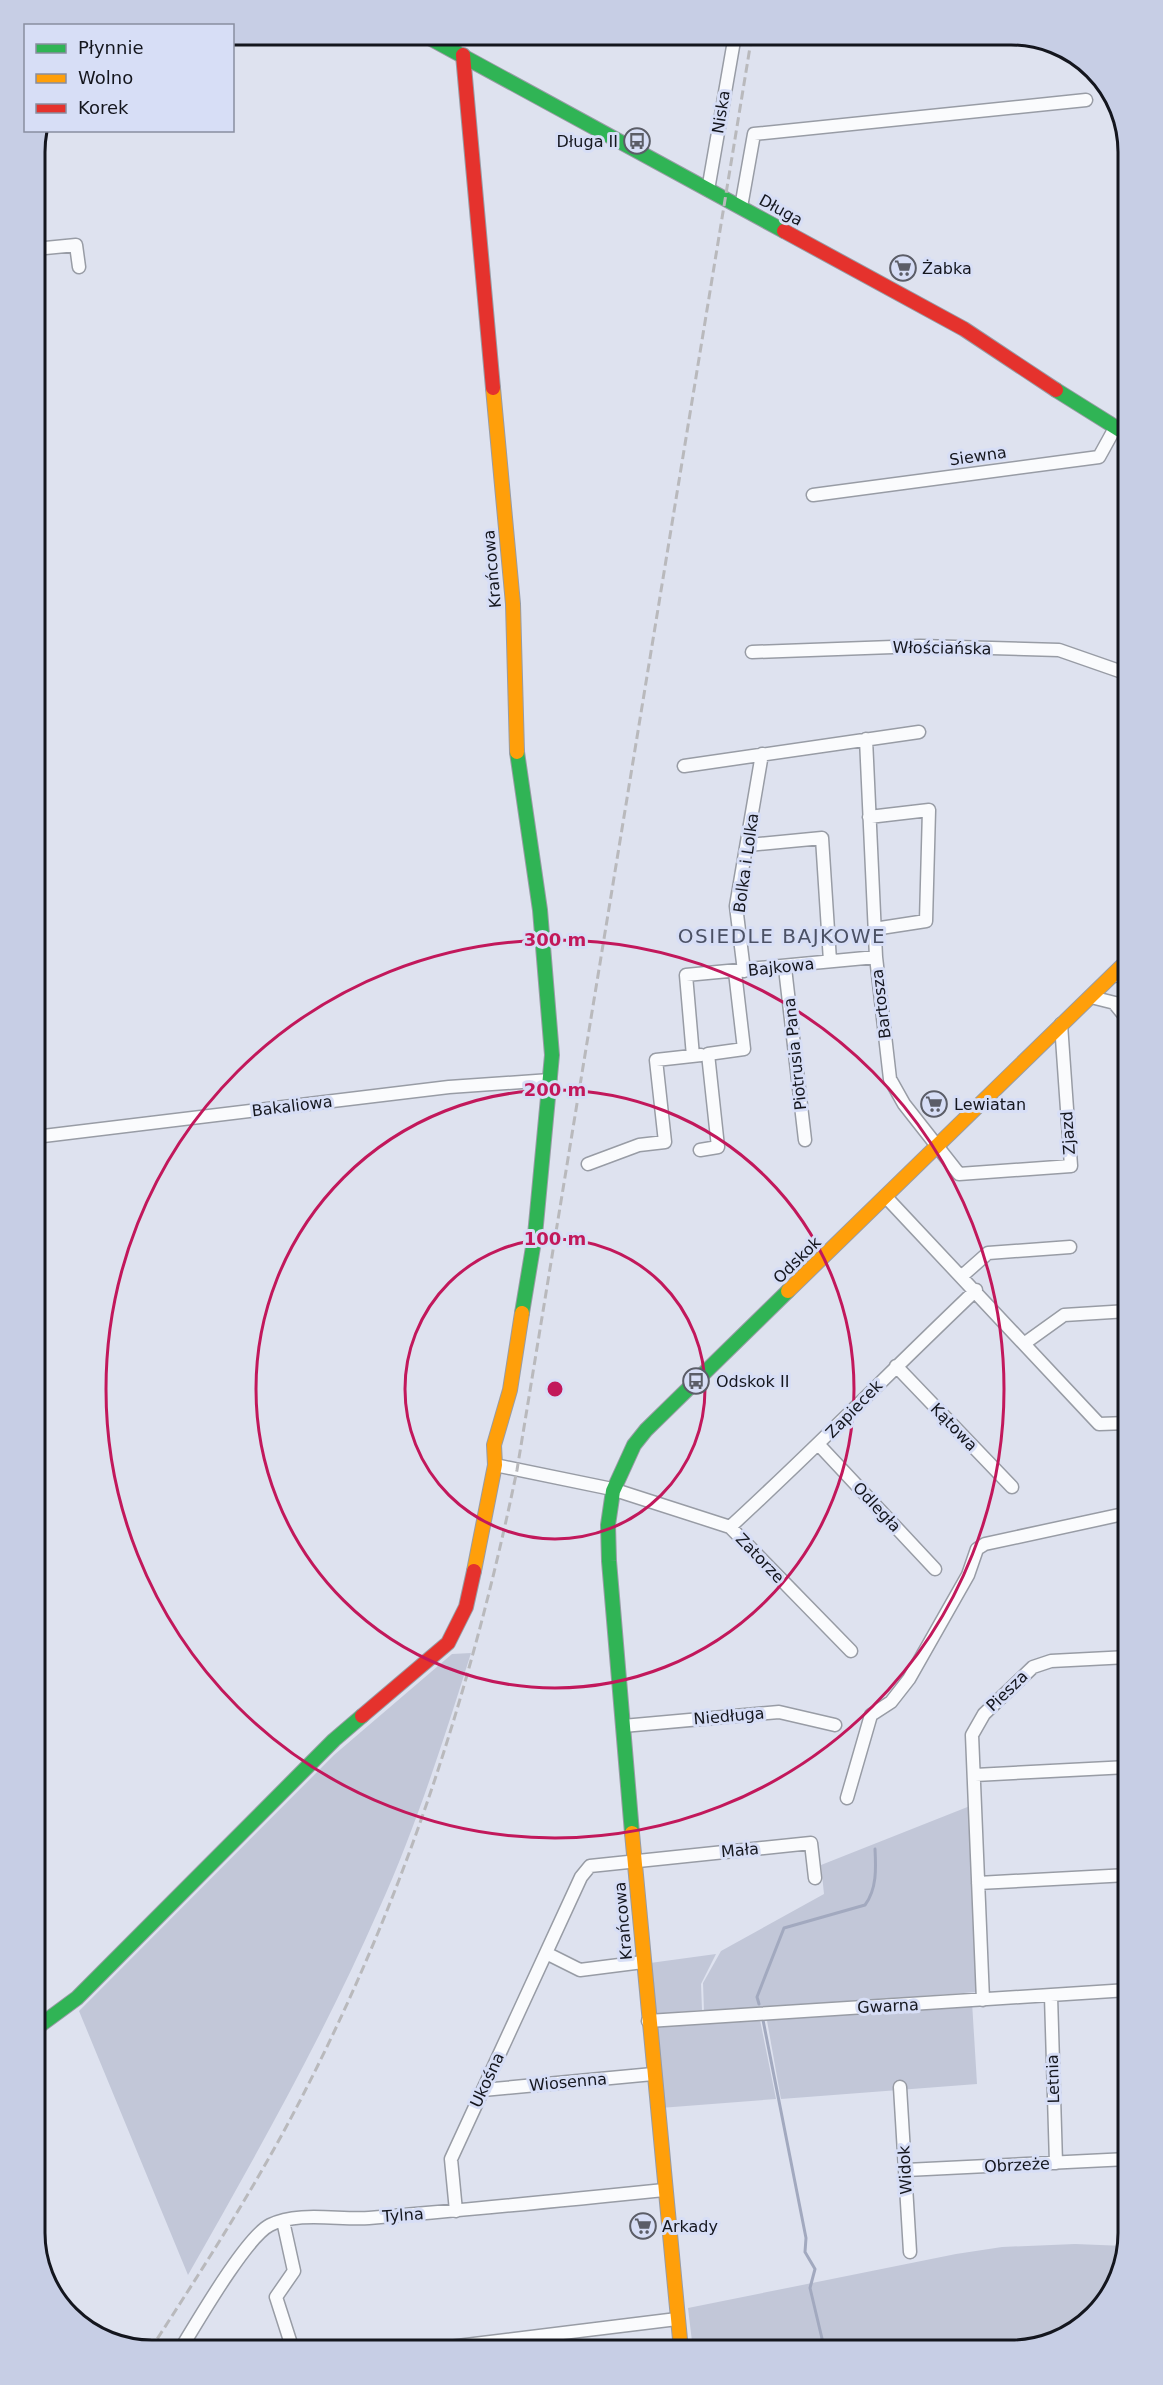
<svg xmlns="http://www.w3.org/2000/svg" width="1163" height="2385" font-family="'DejaVu Sans',sans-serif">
<rect width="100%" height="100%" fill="#dee2ef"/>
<!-- green -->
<path fill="#c2c7d8" d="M471,1653C444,1739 416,1827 379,1909C324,2035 256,2155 188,2275L79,2011L334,1755L452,1654Z
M970,1806L978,1992L704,2011L703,1983L721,1951L824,1894L821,1865Z
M716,1954L701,1984L702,2010L653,2014L650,1963Z
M972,2002L977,2084L781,2099L766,2015Z
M759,2015L776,2099L660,2108L655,2023Z
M1075,2244L1125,2246L1108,2298L1055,2342L1011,2350H693L688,2308L956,2254L1002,2247Z"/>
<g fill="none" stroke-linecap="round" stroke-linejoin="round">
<!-- stream -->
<path stroke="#a2a9bf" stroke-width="3" d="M759,2004L757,1997L784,1928L865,1905C877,1889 876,1868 875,1849
M763,2020L806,2238L805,2252L815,2269L810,2288L824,2347"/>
<!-- street casing -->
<g stroke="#989ca5" stroke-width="15">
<path id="street" d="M708,190L735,35
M741,207L754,134L1086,100
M35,249L76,245L79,267
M813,495L1099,457L1115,428
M752,652L920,646L1059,650L1128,674
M866,739L876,957L890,1079L904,1104L959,1174L1071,1166L1061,1024
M684,766L919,732
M869,817L929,810L926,921L874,929
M748,845L822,838L830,961
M785,968L805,1140
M744,971L736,906L762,754
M1112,976L1121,975L1128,979
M1091,997L1119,1004L1128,999
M1114,1003L1128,1020
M693,1056L686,975L876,957
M35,1137L449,1087L550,1080
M700,1150L718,1147L708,1054L744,1049L735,972
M588,1164L639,1145L665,1142L656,1060L701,1055
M886,1197L1099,1424L1128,1423
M962,1276L988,1253L1070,1247
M1025,1343L1064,1315L1128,1311
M896,1366L1012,1487
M819,1445L935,1569
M495,1465L612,1489L730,1527L851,1651
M730,1527C814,1450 893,1369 976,1290
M623,1726L779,1712L835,1725
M975,1775L1128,1767
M847,1798L871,1715L891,1702L909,1679L968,1575L977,1549L985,1544L1128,1513
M978,1883L1128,1875
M546,1953L580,1970L643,1962
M1051,1996L1056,2163
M983,2000L972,1735L984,1714L1033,1667L1051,1661L1128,1657
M648,2021L1128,1990
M900,2087L910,2252
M483,2090L653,2074
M906,2170L1128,2159
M456,2211L451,2159L581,1877L590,1866L811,1843L815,1878
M283,2221L294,2271L276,2297L293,2350
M180,2350C196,2324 246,2237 270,2225C298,2211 338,2220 369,2218C468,2210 566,2200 664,2190
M425,2350L677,2319"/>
</g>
<!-- fast casing -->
<g stroke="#989ca5" stroke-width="16">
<path id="fast" d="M424,35L784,231
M1056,390L1128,435
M517,752L540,910L552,1055L535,1235L522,1313
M632,1833L609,1561L608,1525L613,1491L634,1445L646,1430L788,1291
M35,2029L77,1998L334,1740L362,1716"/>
</g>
<!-- slow casing -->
<g stroke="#989ca5" stroke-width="16">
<path id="slow" d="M493,388L513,604L517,752
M788,1291L1128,960
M474,1571L495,1465L494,1445L510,1390L522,1313
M632,1833L681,2350"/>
</g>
<!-- jam casing -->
<g stroke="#989ca5" stroke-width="16">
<path id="jam" d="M463,55L493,388
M784,231L964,329L1056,390
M362,1716L448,1643L466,1607L474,1571"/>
</g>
<!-- street -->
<use href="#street" stroke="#fafbfd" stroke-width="12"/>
<!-- fast -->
<use href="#fast" stroke="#30b455" stroke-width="14"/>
<!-- slow -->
<use href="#slow" stroke="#ff9f0a" stroke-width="14"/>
<!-- jam -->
<use href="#jam" stroke="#e5322d" stroke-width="14"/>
<!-- rail -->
<path stroke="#b9b9bc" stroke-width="3" stroke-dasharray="9 4.5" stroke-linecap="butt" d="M150,2350C205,2265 260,2180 306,2089C407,1891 472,1687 517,1470L752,35"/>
</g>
<!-- distance rings -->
<g fill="none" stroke="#c2185b" stroke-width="3">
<circle cx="555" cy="1389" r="150"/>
<circle cx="555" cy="1389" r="299"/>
<circle cx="555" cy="1389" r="449"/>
</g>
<!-- icons -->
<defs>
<g id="bus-ring" transform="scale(1.35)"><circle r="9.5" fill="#d7def6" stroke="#5b5d67" stroke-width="1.5"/><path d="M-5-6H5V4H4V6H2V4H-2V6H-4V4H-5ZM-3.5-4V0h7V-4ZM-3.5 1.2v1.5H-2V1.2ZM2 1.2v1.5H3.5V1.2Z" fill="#5b5d67"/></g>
<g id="supermarket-ring" transform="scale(1.35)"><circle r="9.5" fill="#d7def6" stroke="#5b5d67" stroke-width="1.5"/><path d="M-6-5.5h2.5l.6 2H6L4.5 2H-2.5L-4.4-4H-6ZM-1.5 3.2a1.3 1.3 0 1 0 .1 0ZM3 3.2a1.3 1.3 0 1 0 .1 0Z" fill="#5b5d67"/></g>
</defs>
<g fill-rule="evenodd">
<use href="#bus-ring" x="637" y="141"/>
<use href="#supermarket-ring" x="903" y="268"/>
<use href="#supermarket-ring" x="934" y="1104"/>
<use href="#bus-ring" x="696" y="1381"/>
<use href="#supermarket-ring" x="643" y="2226"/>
</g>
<g text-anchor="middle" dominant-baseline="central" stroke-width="6" stroke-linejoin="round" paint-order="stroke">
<!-- street labels -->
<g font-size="16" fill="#14161e" stroke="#d7def6">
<text transform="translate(721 112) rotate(-81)">Niska</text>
<text transform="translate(781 210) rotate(29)">Długa</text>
<text transform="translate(978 456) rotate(-8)">Siewna</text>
<text transform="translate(492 569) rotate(-95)">Krańcowa</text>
<text transform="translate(942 648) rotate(1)">Włościańska</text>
<text transform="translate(746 863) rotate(-82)">Bolka i Lolka</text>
<text transform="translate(781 967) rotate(-6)">Bajkowa</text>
<text transform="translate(881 1004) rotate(-97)">Bartosza</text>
<text transform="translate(795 1054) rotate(-96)">Piotrusia Pana</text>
<text transform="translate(292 1106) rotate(-7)">Bakaliowa</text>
<text transform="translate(1068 1133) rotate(-94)">Zjazd</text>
<text transform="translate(797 1260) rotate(-44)">Odskok</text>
<text transform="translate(854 1409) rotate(-46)">Zapiecek</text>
<text transform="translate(954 1427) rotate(46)">Kątowa</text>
<text transform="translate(877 1507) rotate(47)">Odległa</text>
<text transform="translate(760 1558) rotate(46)">Zatorze</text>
<text transform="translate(1007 1691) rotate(-44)">Piesza</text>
<text transform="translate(729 1716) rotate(-5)">Niedługa</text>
<text transform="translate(740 1850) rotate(-5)">Mała</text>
<text transform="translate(623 1921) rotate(-95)">Krańcowa</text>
<text transform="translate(888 2006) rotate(-3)">Gwarna</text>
<text transform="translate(1053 2079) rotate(-92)">Letnia</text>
<text transform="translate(487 2080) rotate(-65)">Ukośna</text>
<text transform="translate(568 2082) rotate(-5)">Wiosenna</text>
<text transform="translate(1017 2165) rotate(-3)">Obrzeże</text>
<text transform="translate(905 2170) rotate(-93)">Widok</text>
<text transform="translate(403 2215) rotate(-4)">Tylna</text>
</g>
<!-- poi labels -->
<g font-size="16" fill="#14161e" stroke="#d7def6" text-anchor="start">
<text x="618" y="141" text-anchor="end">Długa II</text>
<text x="922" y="268">Żabka</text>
<text x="954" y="1104">Lewiatan</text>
<text x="716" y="1381">Odskok II</text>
<text x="662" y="2226">Arkady</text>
</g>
<!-- quarter labels -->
<g font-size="20" letter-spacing="1.5" fill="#4b5165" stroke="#d7def6">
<text x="782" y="936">OSIEDLE BAJKOWE</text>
</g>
</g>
<!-- crop -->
<path d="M0 0H1163V2385H0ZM152 45H1011A107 107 0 0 1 1118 152V2233A107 107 0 0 1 1011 2340H152A107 107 0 0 1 45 2233V152A107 107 0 0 1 152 45Z" fill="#c7cee5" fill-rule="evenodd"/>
<path fill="none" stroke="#14161e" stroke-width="3" d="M152 45H1011A107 107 0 0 1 1118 152V2233A107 107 0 0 1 1011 2340H152A107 107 0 0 1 45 2233V152A107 107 0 0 1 152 45Z"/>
<circle cx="555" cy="1389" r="9" fill="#c2185b" stroke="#d7def6" stroke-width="3"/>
<g font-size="18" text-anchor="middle" font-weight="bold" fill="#c2185b" stroke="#d7def6" stroke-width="6" stroke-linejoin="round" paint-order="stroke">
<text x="555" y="946">300 m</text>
<text x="555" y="1096">200 m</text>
<text x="555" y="1245">100 m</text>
</g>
<!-- legend -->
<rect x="24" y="24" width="210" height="108" fill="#d7def6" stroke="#898ea0" stroke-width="1.5"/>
<rect x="36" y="44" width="30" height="9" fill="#30b455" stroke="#898ea0" stroke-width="1.5"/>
<text x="78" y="54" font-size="18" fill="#14161e">Płynnie</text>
<rect x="36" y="74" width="30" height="9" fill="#ff9f0a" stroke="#898ea0" stroke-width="1.5"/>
<text x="78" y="84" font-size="18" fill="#14161e">Wolno</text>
<rect x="36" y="104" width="30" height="9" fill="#e5322d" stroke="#898ea0" stroke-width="1.5"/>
<text x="78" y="114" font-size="18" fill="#14161e">Korek</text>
</svg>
